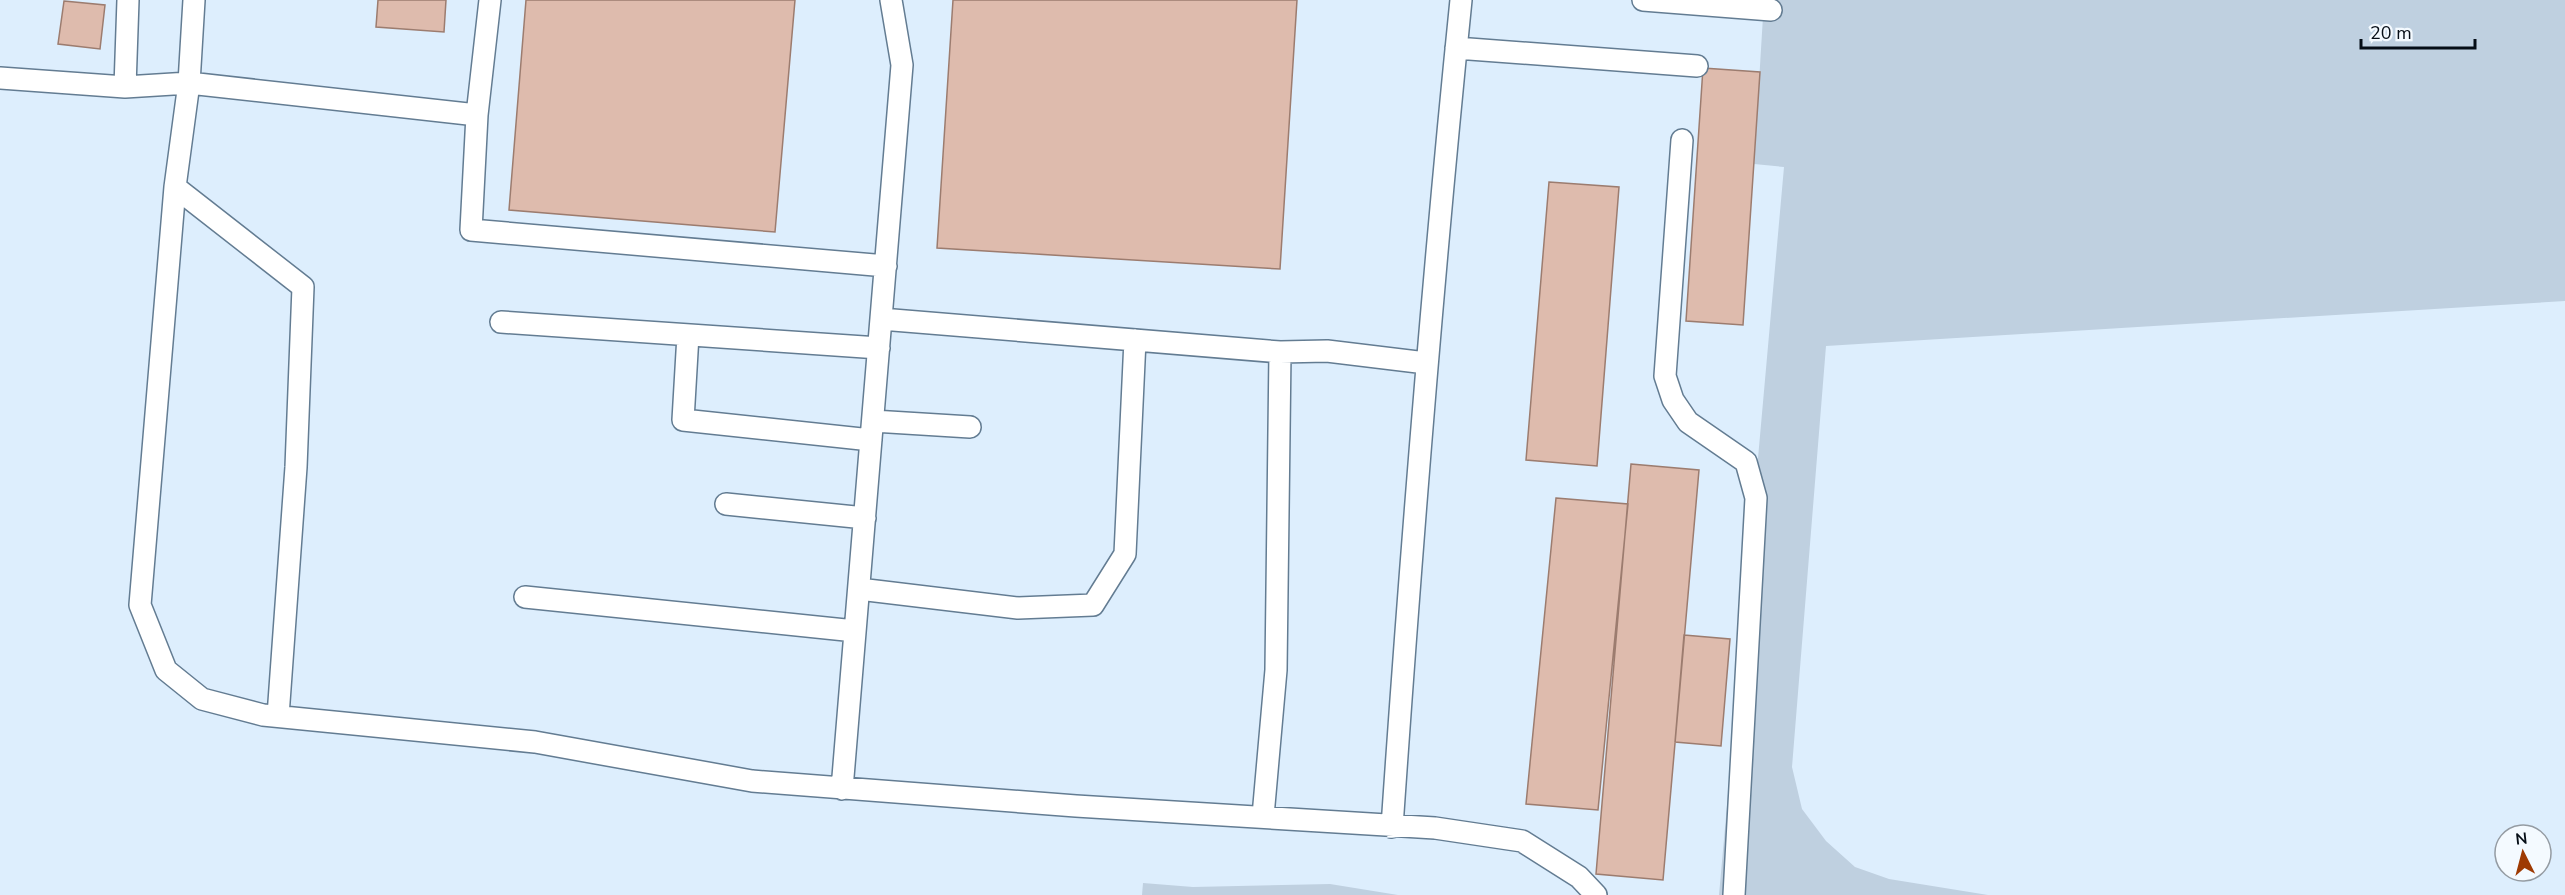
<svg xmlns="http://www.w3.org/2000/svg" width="2565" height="895" font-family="'Nunito Sans',sans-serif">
<rect width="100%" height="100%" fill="#ddeefd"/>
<!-- green -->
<path fill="#bfd0e0" d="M1764,0H2565V301L1826,346L1792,767L1802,809L1826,841L1855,867L1889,879L1988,895H1719L1784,167L1754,164Z
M1143,883L1193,887L1330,884L1398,895H1142Z"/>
<!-- building -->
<path fill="#debbad" stroke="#9c7c6f" stroke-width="1.5" d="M378,0H446L444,32L376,27Z
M526,0H795L775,232L509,210Z
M953,0H1297L1280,269L937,248Z
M64,1L105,5L100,49L58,44Z
M1703,68L1760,72L1743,325L1686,321Z
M1549,182L1619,187L1597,466L1526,460Z
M1631,464L1699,470L1663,880L1596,874Z
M1556,498L1628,504L1598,810L1526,804Z
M1684,635L1730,639L1721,746L1675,742Z"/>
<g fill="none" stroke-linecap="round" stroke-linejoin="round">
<!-- lane casing -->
<g stroke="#637c92" stroke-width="24">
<path id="lane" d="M194,0L189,83L175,187L140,605L166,670L202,699L263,715L535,742L752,781L1076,806L1435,828L1522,841L1579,877L1596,895
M490,0L477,115L471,230L886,266
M1643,0L1771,10
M1456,48L1697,66
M0,78L125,87L189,83L477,115
M125,87L128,0
M1682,140L1665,376L1673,400L1688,422L1746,462L1756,498L1734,895
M175,187L303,287L296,467L278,716
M881,319L1280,352L1327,351L1426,363
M501,322L879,348
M688,335L683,420L871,440
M873,421L970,427
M726,504L865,518
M859,589L1018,608L1093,605L1125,554L1135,340
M525,597L855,631
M842,789L902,65L891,0
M1263,816L1276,670L1280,352
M1392,827C1411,551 1433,275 1461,0"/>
</g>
<!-- lane -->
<use href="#lane" stroke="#fff" stroke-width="21"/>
</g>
<!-- north arrow -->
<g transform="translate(2523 853) rotate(354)"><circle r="28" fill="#f4faff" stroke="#949ba2" stroke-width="1.5"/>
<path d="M0-4.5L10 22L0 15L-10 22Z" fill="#9e3a03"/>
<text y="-9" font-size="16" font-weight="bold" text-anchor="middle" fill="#050d16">N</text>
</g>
<!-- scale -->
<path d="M2361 39v9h114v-9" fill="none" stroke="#050d16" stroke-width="3"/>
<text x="2370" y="39" font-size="18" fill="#050d16" stroke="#f4faff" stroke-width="4.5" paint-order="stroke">20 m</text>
</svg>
